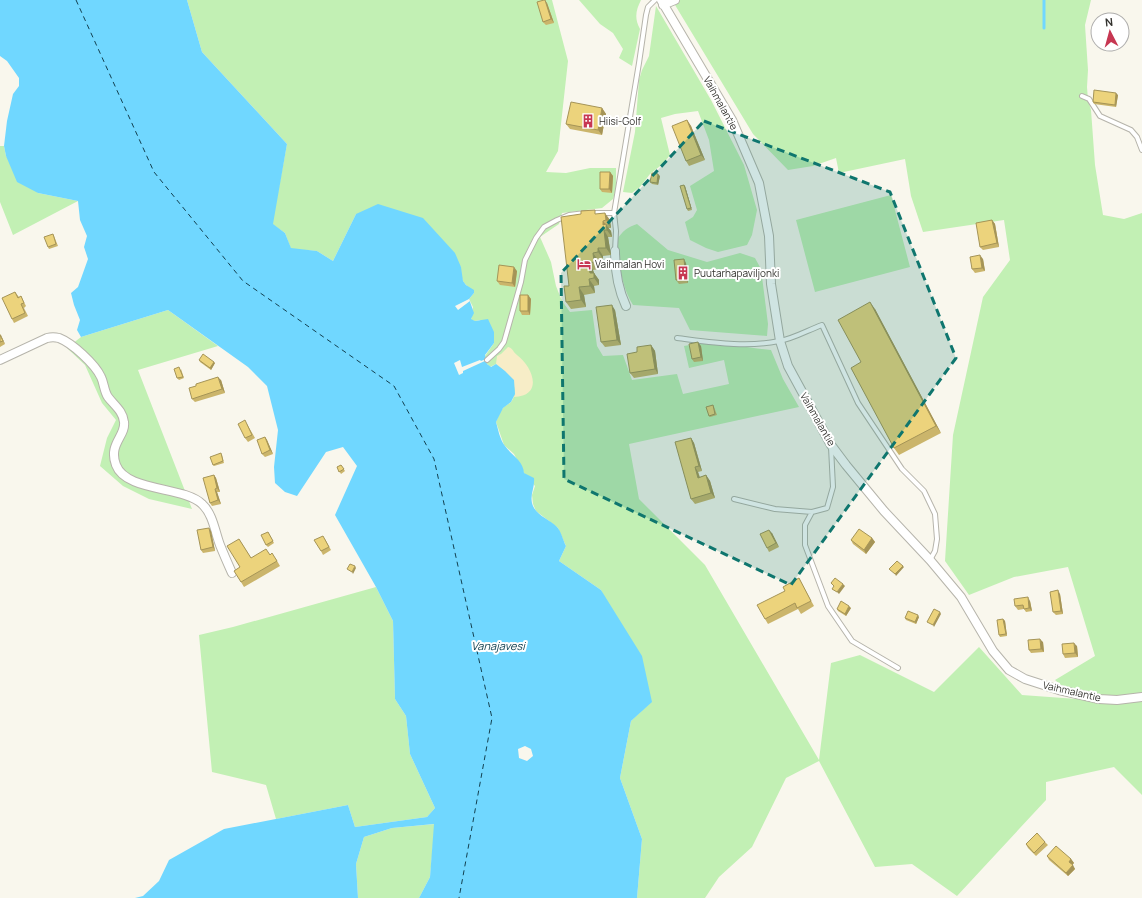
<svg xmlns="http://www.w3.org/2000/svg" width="1142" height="898" font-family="Manrope,sans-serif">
<rect width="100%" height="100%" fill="#f9f7ed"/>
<!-- green -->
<path fill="#c2f0b4" d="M187,0H552L568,61L558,151L546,172L566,173L590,168H616V189L613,199L602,208L562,213L559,224L540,237L551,262L556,286L562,301L570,312L592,310L597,346L603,356L623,355L632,380L677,374L683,394L729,384L724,360L689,368L684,346C710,340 744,347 771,350L783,379L799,407L629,444L639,499L705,565L819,760L831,663L860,655L934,692L979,647L1022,695L1077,699L1055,680L1095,656L1068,567L1014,577L969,595L945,561L953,435L983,297L1010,260L1004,220L923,232L911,196L905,159L839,173L836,158L813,166L788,170L753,134L672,0H1091L1085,25L1088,70L1087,87L1088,100L1091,110L1095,165L1103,215L1124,219L1142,213V795L1114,767L1046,782V800L957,896L912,864L875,867L819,761L786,778L752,847L719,877L705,898H637L642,839L620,778L631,721L651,702L601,590L559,561L566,546L558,528L536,511L533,504L532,495L535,486L524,473L514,454L504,445L496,422C498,418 500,411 503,408C506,405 509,404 511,402C521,389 506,372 496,364L490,367L487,364L485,356L494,343L480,320L475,321L471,320L473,307L469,299L474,293C471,288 465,285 463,281C461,277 461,271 461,267L356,214L333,261L317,251L291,249L285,233L272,224L287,144L202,52Z
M579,0H641C636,10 634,18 640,29L632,66L619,58L623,49L613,33L600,24Z
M656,6L711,100L744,165L757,210L752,235L747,245L718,252L706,248L690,240L685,222L693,217L697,210L690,186L714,171L709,140L698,111L675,114L661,118L670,155L664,163L650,174L640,187L632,193L623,192L635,132L639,80L642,70L649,56Z
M0,146H4L6,156L38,193L78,201L13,235L0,202Z
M891,195L910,267L815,292L796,220Z
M637,224L668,250L707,262L740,253L755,258L761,269L768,324L767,336L690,330L679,308L633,305C621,286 619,262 617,240C622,231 628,227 637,224Z
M168,310L218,346L138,370L192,509L149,499L123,486L100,466L107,438L116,420L102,403L85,365L67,348L81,337Z
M376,587L393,621L395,699L406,716L410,754L435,808L427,817L355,827L348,805L276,819L266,785L212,772L199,635L233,627Z
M435,824L430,877L419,898H358L356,864L364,837L392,828Z"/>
<!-- sand -->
<path fill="#f7edc7" d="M508,347C513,348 513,352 517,355C533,367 544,396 514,397C519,385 504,370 496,364L497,356L501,354Z"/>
<!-- water -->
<path fill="#70d7ff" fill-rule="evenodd" d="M0,0H187L202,52L287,144L273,224L285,233L291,248L317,251L333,261L356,214L378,204L423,218L455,253L461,267L463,281L466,285L474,290V293L469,299L474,313L471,319L475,321L488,319L494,332V343L485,355L487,364L491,367L496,364L505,371L514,380L515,394L511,402L503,408L496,422C498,429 500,440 505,446C512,456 523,460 524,473L534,478C535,487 530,494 532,503C535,515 549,519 557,527C561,531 563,540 566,546L559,561L601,590L642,656L652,702L631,721L620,778L642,839L637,898H419L430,877L434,824L392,828L364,837L356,864L358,898H135L143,896L159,881L169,860L224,829L348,805L355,827L427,817L435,808L410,754L406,716L395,699L393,621L376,587L335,515L357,466L343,447L326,452L297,496L285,492L275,483L274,467L278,430L267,386L248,367L168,310L81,337L77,330L80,320L74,305L71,293L78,287L88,259L84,247L87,236L80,220L78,201L38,193L17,182L6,156L4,146L7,121L13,94L19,86V78L7,61L0,56ZM525,746L531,749L533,756L527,761L519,758L518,749Z"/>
<!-- pier -->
<path fill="#f9f7ed" d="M469,299L470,301L458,310L455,306Z
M486,359L487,360L463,371V373L459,375L454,363L460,360L462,367L480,360L481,361Z"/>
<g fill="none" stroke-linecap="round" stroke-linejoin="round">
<!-- stream -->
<path stroke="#70d7ff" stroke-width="3" d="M1044,0V28"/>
<!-- ferry -->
<path stroke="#134151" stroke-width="1" stroke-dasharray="5 4" stroke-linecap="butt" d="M76,0L154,172L243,281L394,386L434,459L492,718L459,898"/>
<!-- lane casing -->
<g stroke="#b6b4ab" stroke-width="6">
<path id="lane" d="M1082,96L1089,99L1100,116L1131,130L1137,137L1142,150
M592,213H614
M615,251L616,231L614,213L639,63L646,15L648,7L655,0
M677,338C710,342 746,348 779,341C793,339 808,330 822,325L858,403L902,469L924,491L935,514L937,539L935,551L930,560
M487,360L499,349L504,342L521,282L525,260L536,238L544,227L557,220L569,215L585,213
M831,447L833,487L827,508L812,512L805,525V545L828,606L852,641L898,668
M734,499L775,509L812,512"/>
</g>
<!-- street casing -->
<g stroke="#b6b4ab" stroke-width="10">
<path id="street" d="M661,0L732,120L759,183L769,236L771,284L780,341L788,366L831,445L846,465L884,511L930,560L961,597L993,651L1009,670L1025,679L1059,690L1099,699L1117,700L1142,697
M663,5L675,0
M615,251C615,269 618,289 626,306
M0,360L47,338C51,337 55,337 59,338C72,343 95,364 101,377C104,383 104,391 108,397C114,405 123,411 124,422C126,436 108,444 116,465C126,492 184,486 202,504C213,514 215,532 220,545C224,555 228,564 232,573"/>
</g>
<!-- lane -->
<use href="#lane" stroke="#fff" stroke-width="4"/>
<!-- street -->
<use href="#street" stroke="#fff" stroke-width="8"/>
</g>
<!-- wall -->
<path fill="#cbb56b" d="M547,3L554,23L546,25L543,22Z
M1118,95L1116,107L1094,104L1093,102Z
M602,108L606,114L602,135L570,129L566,124Z
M687,120L691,126L705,160L689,166L686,161Z
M610,172L613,176L612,193L602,192L600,189Z
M660,176L658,185L652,184L650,182Z
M685,186L692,210L688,211L687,209Z
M598,214L610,220L611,228H608L611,231L612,237H608L611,255L603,256V259L598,260L599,269L593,270L594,273L599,280V285L594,286L595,293L584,295L586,307L571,309L566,302L569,286Z
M992,220L995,224L999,247L983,250L980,247Z
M54,236L58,246L49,249L48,247Z
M983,259L985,271L975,273L972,269Z
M686,263L688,283L679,284L676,280Z
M517,271L515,287L500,285L497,281Z
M15,292L19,297L21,296L26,306L24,308L28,316L14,323L12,319Z
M528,295L531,299L530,315H522L520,311Z
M875,309L941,433L899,455L894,448L861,362Z
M615,310L621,345L605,347L601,342Z
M0,334L5,344L0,347Z
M651,345L655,351L658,374L634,378L630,373L637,352Z
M701,346L703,361L694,362L692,359Z
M199,360L215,363L211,370L200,362Z
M181,369L184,378L179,380L177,378Z
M221,380L225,393L195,402L192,399Z
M713,405L714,407L717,415L710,417L709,416Z
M247,424L255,438L248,442L245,438Z
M265,437L267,440L273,454L265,457L262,454Z
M691,438L694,443L702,471L698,472L700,477L706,475L710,481L715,498L695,504L691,499Z
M222,455L224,463L214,466L213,465Z
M341,465L345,471L341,474L337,467Z
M214,475L216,478L220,492H217L221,504L212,506L210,503Z
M211,531L215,551L203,553L201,550Z
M268,532L274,543L268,547L266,545Z
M772,533L779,547L769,552L767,548Z
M872,538L875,542L866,554L853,544L851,540Z
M239,539L251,558L270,554L276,559L280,566L244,587L241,582Z
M325,539L331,550L323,555L321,551Z
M799,578L802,584L814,606L801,614L798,609L768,624L765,619L785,591Z
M1060,594L1063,614L1056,615L1053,612Z
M1030,601L1032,611L1026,612L1024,609L1018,610L1015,606Z
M851,608L846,616L838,611L837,609Z
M919,617L916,624L906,620L905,618Z
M1003,619L1005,621L1007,636L1000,637L999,635Z
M1043,642L1044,652L1031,653L1029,650Z
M1077,646L1078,657L1065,658L1063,654Z
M1045,842L1048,845L1036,856L1028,848L1026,844Z
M1047,856L1071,859L1074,863L1072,865L1075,869L1068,876L1049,860Z"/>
<!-- shaded-wall -->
<path fill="#a59457" d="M545,0L547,3L554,23L551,19Z
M1116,93L1118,95L1116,107L1115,105Z
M602,108L606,114L602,135L598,130Z
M687,120L691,126L705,160L701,155Z
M610,172L613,176L612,193L609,189Z
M658,174L660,176L658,185L657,183Z
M684,185L685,186L692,210L691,208Z
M605,213L610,220L611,228L606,220Z
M992,220L995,224L999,247L997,243Z
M603,221L611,231L612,237L603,225Z
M604,230L608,237L611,255L606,248Z
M598,248L603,256V259L598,252Z
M593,253L598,260L599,269L594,262Z
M980,255L983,259L985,271L982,268Z
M684,259L686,263L688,283L686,279Z
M588,263L593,270L594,273L599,280V285L594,278L590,273Z
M514,267L517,271L515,287L512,283Z
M589,279L594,286L595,293L590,286Z
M579,287L584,295L586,307L581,300Z
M528,295L531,299L530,315L528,311Z
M870,302L875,309L941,433L936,426Z
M612,305L615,310L621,345L617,340Z
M0,334L1,335L5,344L3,341Z
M698,342L701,346L703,361L701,357Z
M651,345L655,351L658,374L655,369Z
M214,362L215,363L211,370L210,368Z
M218,377L221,380L225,393L222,389Z
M265,437L267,440L273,454L270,450Z
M691,438L694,443L702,471L699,466Z
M695,467L698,472L701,483L698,478Z
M214,475L216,478L220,492L217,488Z
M706,475L710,481L715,498L711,493Z
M215,489L217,492L221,504L218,500Z
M209,528L211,531L215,551L213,547Z
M769,530L772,533L779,547L776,543Z
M872,538L875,542L866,554L864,550Z
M355,566L356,568L353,574L352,572Z
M903,566L904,567L896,576L895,574Z
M843,584L845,586L839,594L837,592Z
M1058,590L1060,594L1063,614L1061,611Z
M1028,597L1030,601L1032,611L1029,608Z
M849,606L851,608L846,616L845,614Z
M940,612L941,614L934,627L933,625Z
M918,615L919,617L916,624L915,622Z
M1003,619L1005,621L1007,636L1006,634Z
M1040,639L1043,642L1044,652L1041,649Z
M1074,643L1077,646L1078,657L1075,653Z
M1071,859L1074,863L1071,866L1069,862Z
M1073,865L1075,869L1068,876L1066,873Z"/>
<!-- building -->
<path fill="#ecd37c" stroke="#a59457" d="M544,0H545L551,19L543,22L537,2Z
M1094,90L1116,93L1115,105L1093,102Z
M571,102L602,108L598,130L566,124Z
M687,120L701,155L686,161L672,126Z
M600,172H610L609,189H600Z
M652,173L658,174L657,183L650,182Z
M684,185L691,208L687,209L680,186Z
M595,210V214L605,213L606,220L603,221V225L606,224L607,230H604L606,248H598V252L593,253L594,262L588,263L590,273H594V278L589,279L590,286L579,287L581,300L566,302L564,286H569L561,217L581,214V211Z
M992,220L997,243L980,247L976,223Z
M53,234L56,244L48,247L44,237Z
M980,255L982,268L972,269L970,257Z
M684,259L686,279L676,280L674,260Z
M499,265L514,267L512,283L497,281Z
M15,292L18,298L21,296L24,303L21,304L25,313L12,319L2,298Z
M520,295H528V311H520Z
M870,302L936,426L894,448L851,368L861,362L838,320Z
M612,305L617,340L601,342L596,307Z
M0,335L3,341L0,342Z
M698,342L701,357L692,359L689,344Z
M651,345L655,369L630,373L627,354L637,352V347Z
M203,354L214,362L210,368L199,360Z
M179,367L183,377L177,378L174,369Z
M218,377L222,389L192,399L189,388L196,386V384Z
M713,405L715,414L709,416L706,407Z
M245,420L252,435L245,438L238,424Z
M265,437L270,450L262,454L257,440Z
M691,438L699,466L695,467L698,478L706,475L711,493L691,499L675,442Z
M221,453L223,461L213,465L210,457Z
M341,465L344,469L339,472L337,467Z
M214,475L217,488L215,489L218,500L210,503L203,478Z
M209,528L213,547L201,550L197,530Z
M859,529L872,538L864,550L851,540Z
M769,530L776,543L767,548L760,534Z
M268,532L273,541L266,545L261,535Z
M323,536L329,547L321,551L314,540Z
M239,539L251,558L266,549L270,555L272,553L277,561L241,582L234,571L240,567L227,546Z
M897,561L903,566L895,574L889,569Z
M350,564L355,566L352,572L347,569Z
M799,578L811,601L797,608L795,603L765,619L757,605L785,591L783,587Z
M835,578L843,584L837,592L832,589L834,586L831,583Z
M1058,590L1061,611L1053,612L1050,592Z
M1028,597L1029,608L1024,609L1023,605L1015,606L1014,599Z
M841,601L849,606L845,614L837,609Z
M934,609L940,612L933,625L927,622Z
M908,611L918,615L915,622L905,618Z
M1003,619L1006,634L999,635L997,620Z
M1040,639L1041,649L1029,650L1028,640Z
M1074,643L1075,653L1063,654L1062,644Z
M1037,833L1045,842L1034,853L1026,844Z
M1056,846L1071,859L1069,862L1073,865L1066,873L1047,856Z"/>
<!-- marked area -->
<path fill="#0f766e" fill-opacity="0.2" stroke="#0f766e" stroke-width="3" stroke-dasharray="8 5" stroke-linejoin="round" d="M704,121L890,192L956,358L791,585L564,479L561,273Z"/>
<!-- icons -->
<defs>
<g id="building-bare" transform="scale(1.08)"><path d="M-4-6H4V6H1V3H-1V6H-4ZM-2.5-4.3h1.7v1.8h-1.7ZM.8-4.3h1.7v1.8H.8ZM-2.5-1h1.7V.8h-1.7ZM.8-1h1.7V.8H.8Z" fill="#c73752" stroke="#fff" stroke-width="2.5" paint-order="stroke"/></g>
<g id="hotel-bare" transform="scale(1.08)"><path d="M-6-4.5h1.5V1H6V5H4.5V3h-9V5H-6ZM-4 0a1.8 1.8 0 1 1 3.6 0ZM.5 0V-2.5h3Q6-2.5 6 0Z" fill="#c73752" stroke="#fff" stroke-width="2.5" paint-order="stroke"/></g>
</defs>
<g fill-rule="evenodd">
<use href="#building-bare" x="588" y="121"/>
<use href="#hotel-bare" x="584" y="264"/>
<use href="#building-bare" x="683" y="273"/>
</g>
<g text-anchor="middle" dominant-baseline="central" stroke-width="4" stroke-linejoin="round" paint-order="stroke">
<!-- street labels -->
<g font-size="10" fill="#34332f" stroke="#fff">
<text transform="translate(721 103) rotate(61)">Vaihmalantie</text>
<text transform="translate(818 419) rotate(60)">Vaihmalantie</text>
<text transform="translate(1072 691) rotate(13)">Vaihmalantie</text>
</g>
<!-- poi labels -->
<g font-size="10" fill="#34332f" stroke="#fff" text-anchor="start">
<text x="599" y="121">Hiisi-Golf</text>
<text x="595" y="264">Vaihmalan Hovi</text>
<text x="694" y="273">Puutarhapaviljonki</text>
</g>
<!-- water labels -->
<g font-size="11" font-style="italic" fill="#134151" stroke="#fff">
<text x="498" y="645">Vanajavesi</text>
</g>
</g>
<!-- north arrow -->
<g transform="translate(1110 32) rotate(354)"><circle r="19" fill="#ffffff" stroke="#aeadac"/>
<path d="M0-3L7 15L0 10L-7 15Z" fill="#c73752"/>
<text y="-6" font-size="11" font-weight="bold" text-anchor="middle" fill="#34332f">N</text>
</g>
</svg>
